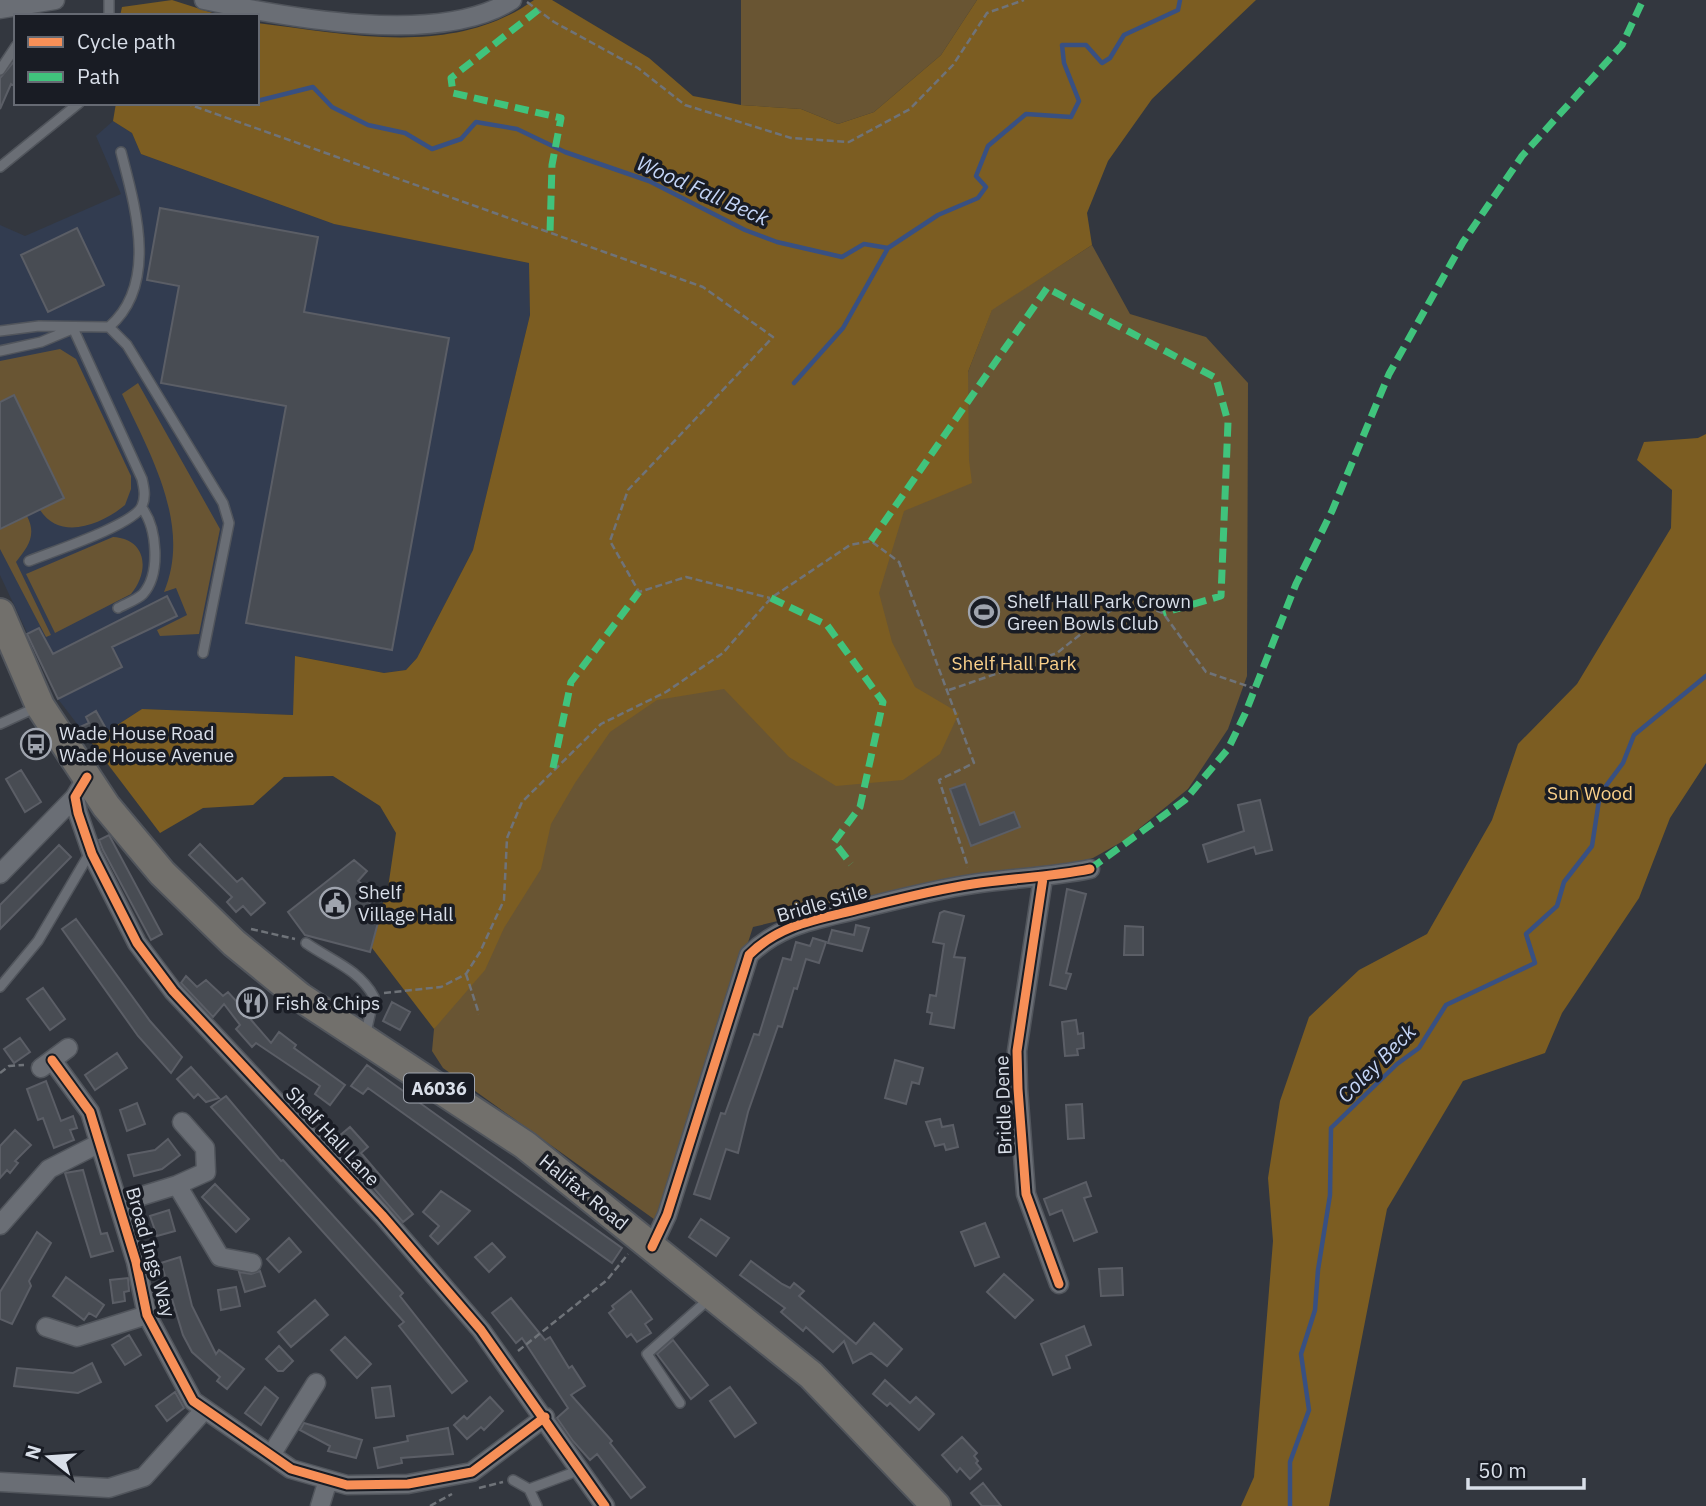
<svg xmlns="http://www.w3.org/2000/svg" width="1706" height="1506" font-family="'IBM Plex Sans',sans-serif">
<rect width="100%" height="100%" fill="#33373f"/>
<!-- built -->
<path fill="#323c50" d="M113,121L132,133L141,154L334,224L529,263L530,315L473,550L417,658L406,670L384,673L296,656L293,715L142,709L91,742L58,699L0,575V225L25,236L121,194L96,136Z"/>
<!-- green -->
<path fill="#695533" d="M741,0H977L941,55L874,112L838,124L801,109L741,105Z
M1092,245L1130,314L1206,337L1248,383L1247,676L1228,729L1188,789L1125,840L1093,858L1047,869L980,873L753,927L658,1222L443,1068L432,1051L434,1029L544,714L968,460V372L992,309Z
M60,349L76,359L131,476V489L125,505C101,525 60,541 40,510L64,497L14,395L0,402V361Z
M138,383L220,529L199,634L160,636L157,630L187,615L176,588L164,592C192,525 150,454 122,394Z
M27,516C37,535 28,547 16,562L51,635L46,637L0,549V529Z
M113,537C147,539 150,571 131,594L55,633L26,574Z"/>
<!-- forest -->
<path fill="#7c5d22" d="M172,0L222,16H120L122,7Z
M534,0H552L649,58L693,96L741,105L801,109L838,124L874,112L941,55L977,0H1256L1152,99L1108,161L1087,213L1092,245L992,310L968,372L969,460L972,483L904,511L879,593L892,642L915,687L959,713L940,754L903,780L836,786L789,757L724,689L657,700L610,732L575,783L551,824L541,869L504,928L485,970L434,1029L369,944L388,888L396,833L380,806L333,776L284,777L253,805L203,808L160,833L91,742L142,709L293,715L295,656L384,673L406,670L417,658L473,550L530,315L529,263L334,224L141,154L132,133L113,121L116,103H257V23C349,34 453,58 534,0Z
M1706,434V763L1670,818L1639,898L1562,1013L1545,1053L1463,1081L1387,1209L1329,1506H1241L1254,1477L1273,1241L1268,1178L1280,1101L1309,1017L1359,970L1427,934L1492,820L1518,744L1577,684L1671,528L1672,490L1637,460L1644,442L1698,438Z"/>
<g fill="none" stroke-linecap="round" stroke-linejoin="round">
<!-- stream -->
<path stroke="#385082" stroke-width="4.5" d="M257,101L313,87L332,107L368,125L405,133L432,149L461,139L476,122L517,129L565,152L649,181L745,230L777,242L842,257L864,244L888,248L938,215L978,198L986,187L976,176L988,146L1026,114L1071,117L1079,101L1064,63L1062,45H1086L1102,63L1110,58L1124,35L1178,10L1180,0
M794,383L843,328L888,248
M1290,1506V1462L1309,1410L1301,1354L1315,1310L1318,1270L1330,1195L1331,1128L1397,1064L1419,1048L1446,1005L1535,963L1526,934L1557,906L1564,882L1592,846L1600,794L1623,763L1634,735L1706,676"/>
</g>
<!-- building -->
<path fill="#484c53" stroke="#5b5e66" stroke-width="2" d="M16,59V87L11,84L0,109V78Z
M160,208L318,237L304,312L449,338L392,650L246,623L286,406L161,383L179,286L147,280Z
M77,228L104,285L48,312L21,255Z
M14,395L64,498L0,529V402Z
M167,596L177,616L112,647L122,667L58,699L27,634L39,628L53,654Z
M96,711L105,727L86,738L80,727L89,723L86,717Z
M21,770L41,802L25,812L6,779Z
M965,784L980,825L1014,812L1020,827L971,846L950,789Z
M1260,800L1272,850L1256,854L1254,847L1208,862L1203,845L1244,831L1238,805Z
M109,835L162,934L151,940L103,850L99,840Z
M200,844L237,882L242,878L265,903L251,915L243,906L236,912L227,902L232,897L189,855Z
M59,845L71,857L0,929V905Z
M354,860L367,871L358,881L373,893L367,916L379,919L370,952L305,935L288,912Z
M1067,889L1086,894L1066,973L1071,974L1066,989L1050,985Z
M944,911L964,916L954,957L965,958L954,1028L930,1024L932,1013L927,1012L930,995L936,996L944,944L933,942L940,913Z
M76,919L150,1021L182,1057L171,1073L138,1036L62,929Z
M856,925L869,928L862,951L828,943L832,930L854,935Z
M1125,926L1143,927V955H1124Z
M813,938L826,942L819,963L806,959L797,989L794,988L782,1027L778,1026L748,1112L738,1153L726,1149L710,1199L694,1194L721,1113L725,1114L754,1034L759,1035L783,958L791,960L796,942L810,946Z
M186,976L197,987L206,980L223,996L228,992L237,1002L259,992L264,1005L246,1014L271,1043L279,1032L296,1045L294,1048L345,1085L330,1105L315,1094L320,1086L256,1043L252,1047L236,1029L240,1025L224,1004L213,1017L181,983Z
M43,988L65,1019L50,1030L27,999Z
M392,1002L410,1012L400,1030L383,1021Z
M1076,1020L1078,1034L1083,1033L1084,1048L1077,1049L1078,1055L1065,1056L1062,1022Z
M20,1038L30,1052L14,1063L4,1049Z
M117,1053L127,1068L95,1090L85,1075Z
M895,1060L923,1068L919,1084L912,1082L906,1104L885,1098Z
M367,1065L622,1248L612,1263L368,1088L363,1094L351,1086Z
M191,1067L219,1098L206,1102L198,1094L194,1098L177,1079Z
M46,1081L61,1121L73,1116L77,1128L70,1130L74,1140L54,1148L43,1118L38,1120L27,1089Z
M226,1096L281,1161L283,1160L403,1293L400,1296L467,1381L452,1393L399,1326L404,1322L211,1107Z
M137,1103L145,1124L127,1131L120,1110Z
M1082,1104L1084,1138L1068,1139L1066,1105Z
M940,1119L942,1127L953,1125L958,1147L946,1150L944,1144L935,1146L926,1122Z
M350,1127L368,1147L361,1153L413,1214L403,1222L333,1141Z
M15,1130L31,1145L15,1161L18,1163L10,1173L7,1170L0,1178V1146Z
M168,1139L180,1155L162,1169L134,1176L128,1155L155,1150Z
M83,1170L101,1234L107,1233L113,1251L91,1257L65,1173Z
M1086,1182L1091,1196L1084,1198L1097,1232L1074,1241L1062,1210L1050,1215L1044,1199Z
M215,1184L249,1219L236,1232L202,1197Z
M441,1191L470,1211L438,1244L430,1236L439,1226L423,1212Z
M169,1210L175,1231L157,1236L150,1216Z
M701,1219L729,1238L716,1256L689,1237Z
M985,1223L999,1257L975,1266L961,1232Z
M37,1232L51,1243L29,1281L31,1286L12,1324L0,1319V1292Z
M289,1238L301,1252L279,1272L267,1259Z
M492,1243L505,1257L489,1272L475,1257Z
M180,1257L192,1306L216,1354L219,1350L244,1369L227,1389L217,1381L220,1377L192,1352L183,1335L161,1263Z
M751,1261L782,1284L790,1288L794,1283L804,1291L799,1296L856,1344L874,1323L902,1349L887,1366L871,1353L853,1363L844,1341L833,1352L806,1327L803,1331L781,1312L785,1308L740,1275Z
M1122,1268L1123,1295L1101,1296L1099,1269Z
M260,1271L265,1286L245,1292L239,1272L251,1274Z
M1004,1274L1033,1300L1015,1318L987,1292Z
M66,1277L104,1305L96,1317L89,1313L84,1320L53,1296Z
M128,1278L129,1291L124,1292L125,1301L113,1303L110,1280Z
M236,1287L240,1306L221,1310L218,1290Z
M631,1291L652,1319L645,1324L651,1333L637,1342L631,1334L627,1337L609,1313L614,1309L612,1306Z
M511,1298L545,1340L550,1337L569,1368L572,1366L585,1386L571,1395L612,1441L610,1443L645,1487L631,1498L597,1454L590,1460L573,1441L557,1418L568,1408L522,1338L516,1343L492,1313Z
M315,1300L328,1315L291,1347L278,1332Z
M1084,1326L1091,1345L1066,1356L1070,1368L1053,1375L1041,1344Z
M129,1335L141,1355L125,1365L112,1345Z
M345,1337L371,1364L357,1378L331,1350Z
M673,1340L708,1385L691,1399L657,1354Z
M279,1346L293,1361L283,1371H278L266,1359Z
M92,1363L101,1382L78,1393L14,1386L17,1368L73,1373Z
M885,1380L910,1403L916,1397L934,1414L919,1430L890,1403L887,1406L873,1394Z
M390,1386L394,1416L376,1418L372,1388Z
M265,1387L278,1398L261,1425L245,1413Z
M730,1387L756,1423L735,1437L710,1401Z
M175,1392L184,1408L167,1421L156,1406Z
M490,1397L503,1411L484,1430L481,1427L467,1439L454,1425L464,1416L467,1419Z
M304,1423L362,1440L356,1458L328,1451L330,1446L300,1430Z
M448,1428L453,1454L401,1458L402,1463L378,1468L374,1448L408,1441L407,1436Z
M962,1437L977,1453L974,1456L978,1461L976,1463L981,1469L970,1479L960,1468L957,1472L942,1455Z
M983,1483L1001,1506H982L971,1493Z"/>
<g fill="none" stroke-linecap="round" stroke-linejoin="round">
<!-- service casing -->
<g stroke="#51555c" stroke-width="12">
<path id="service" d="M109,16V0
M0,70L16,46
M0,167L79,103
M109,327C159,284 135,206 121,152
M0,331L39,326L109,327L127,345L223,503L229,523L203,653
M0,351L41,342L72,329
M29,561C51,552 134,525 142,506C146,497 144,488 142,479L73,328
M118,608C125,604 137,600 143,594C161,574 157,528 142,508
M0,724L35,708
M306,943C330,960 359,969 374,997L365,1037
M0,987L38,941L91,851
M680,1403L647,1354L709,1299
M513,1480L529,1489L580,1470
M529,1489L537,1506"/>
</g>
<!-- minor casing -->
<g stroke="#51555c" stroke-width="21">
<path id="minor" d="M204,0C284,17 440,47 512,0
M0,9L55,0
M87,777L75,797L78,813L92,854L137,943L173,991L382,1215L481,1330L605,1506
M0,874L75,797
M1043,878L1017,1051L1018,1089L1026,1194L1059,1284
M52,1060L90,1112L136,1262L147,1315L193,1401L291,1469L347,1485L408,1484L472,1472L545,1417
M41,1068L68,1048
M177,1185L220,1257L252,1263
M119,1203L177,1185L206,1172L205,1148L182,1122
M0,1225L49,1169L98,1144
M652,1247L667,1215L749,955C778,926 813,920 851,911C891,901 932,890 973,884C1012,878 1051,877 1090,869
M46,1327L77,1337L147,1315
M271,1455L316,1383
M0,1482L109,1488L144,1477L205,1409
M320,1506L328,1480"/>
</g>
<!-- trunk casing -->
<g stroke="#51555c" stroke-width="32">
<path id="trunk" d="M0,613L40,706L106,806L162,873L234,943L300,997L525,1145L811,1375L936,1506"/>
</g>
<!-- path -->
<path stroke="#6f7379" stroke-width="2.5" stroke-dasharray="7 3.5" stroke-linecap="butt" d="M527,2L554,22L638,68L685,105L791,138L849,142L910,109L953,65L987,13L1024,0
M185,103L703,287L773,337L628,490L610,541L639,592L686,577L770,598
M949,690L1057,653L1115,607L1139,604L1163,613L1206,672L1253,688
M251,929L295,939
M466,974L479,1014
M384,993L441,987L466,974L480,952L504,900L507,838L522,802L601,724L666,692L723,653L771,598L850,545L871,541L899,562L974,763L939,780L968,867
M0,1073L9,1066L24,1065
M518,1351L607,1280L628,1254
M479,1488L503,1482
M430,1506L452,1494"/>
<!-- service -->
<use href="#service" stroke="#6a6e75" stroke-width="9"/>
<!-- minor -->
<use href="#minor" stroke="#6a6e75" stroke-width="18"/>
<!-- trunk -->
<use href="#trunk" stroke="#72706c" stroke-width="28"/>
<!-- quiet -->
<path stroke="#40c37c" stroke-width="7" stroke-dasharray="14 7" stroke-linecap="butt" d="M538,10L451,78L453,93L561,118L552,165L550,233
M871,541L1047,288L1216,378L1228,422L1221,596L1163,613
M771,598L827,625L883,702L860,807L834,842L851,864
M553,768L571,682L639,592
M1090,869L1185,800L1228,749L1245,714L1296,584L1332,511L1389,374L1463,242L1522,156L1622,45L1643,0"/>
<!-- cycleway casing -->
<g stroke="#191c24" stroke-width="13">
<path id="cycleway" d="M87,777L75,797L78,813L92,854L137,943L173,991L382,1215L481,1330L605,1506
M1043,878L1017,1051L1018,1089L1026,1194L1059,1284
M52,1060L90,1112L136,1262L147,1315L193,1401L291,1469L347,1485L408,1484L472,1472L545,1417
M652,1247L667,1215L749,955C778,926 813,920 851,911C891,901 932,890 973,884C1012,878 1051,877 1090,869"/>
</g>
<!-- cycleway -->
<use href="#cycleway" stroke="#f78f57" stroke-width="9"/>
</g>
<!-- icons -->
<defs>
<g id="stadium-ring" transform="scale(1.575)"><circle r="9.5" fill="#191c24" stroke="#9fa4ae" stroke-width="1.5"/><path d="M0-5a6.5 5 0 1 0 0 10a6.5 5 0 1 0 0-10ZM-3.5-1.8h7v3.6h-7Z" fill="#9fa4ae"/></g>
<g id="bus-ring" transform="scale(1.575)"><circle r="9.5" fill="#191c24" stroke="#9fa4ae" stroke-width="1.5"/><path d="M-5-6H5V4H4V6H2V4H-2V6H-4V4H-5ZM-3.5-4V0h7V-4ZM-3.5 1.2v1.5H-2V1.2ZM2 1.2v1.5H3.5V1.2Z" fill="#9fa4ae"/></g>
<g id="civic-ring" transform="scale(1.575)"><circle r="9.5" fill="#191c24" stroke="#9fa4ae" stroke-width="1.5"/><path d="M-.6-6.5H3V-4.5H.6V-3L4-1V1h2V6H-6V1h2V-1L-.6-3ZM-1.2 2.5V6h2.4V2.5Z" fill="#9fa4ae"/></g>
<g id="restaurant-ring" transform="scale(1.575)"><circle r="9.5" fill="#191c24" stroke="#9fa4ae" stroke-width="1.5"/><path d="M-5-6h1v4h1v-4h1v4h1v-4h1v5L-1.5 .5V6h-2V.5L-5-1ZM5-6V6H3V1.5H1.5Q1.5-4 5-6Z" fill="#9fa4ae"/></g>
</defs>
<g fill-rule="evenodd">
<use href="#stadium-ring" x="984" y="612"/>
<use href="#bus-ring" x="36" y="744"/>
<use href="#civic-ring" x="335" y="903"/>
<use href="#restaurant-ring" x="252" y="1003"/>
</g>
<g text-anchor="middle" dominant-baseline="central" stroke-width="7" stroke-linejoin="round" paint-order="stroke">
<!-- shield labels -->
<rect fill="#191c24" stroke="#9fa4ae" stroke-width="2" x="404" y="1073.5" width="70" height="29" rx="5"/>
<g font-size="18" font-weight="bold" fill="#d9dfe9">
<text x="439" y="1088">A6036</text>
</g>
<!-- poi labels -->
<g font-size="19" fill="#d9dfe9" stroke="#191c24" text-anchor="start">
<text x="1007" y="601">Shelf Hall Park Crown<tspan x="1007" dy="22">Green Bowls Club</tspan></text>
<text x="59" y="733">Wade House Road<tspan x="59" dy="22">Wade House Avenue</tspan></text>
<text x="358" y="892">Shelf<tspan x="358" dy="22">Village Hall</tspan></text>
<text x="275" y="1003">Fish &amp; Chips</text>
</g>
<!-- park labels -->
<g font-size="19" fill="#fad08a" stroke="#191c24">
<text x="1014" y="663">Shelf Hall Park</text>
<text x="1590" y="793">Sun Wood</text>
</g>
<!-- street labels -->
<g font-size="19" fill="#d9dfe9" stroke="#191c24">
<text transform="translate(822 903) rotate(-16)">Bridle Stile</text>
<text transform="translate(1003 1105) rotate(-92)">Bridle Dene</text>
<text transform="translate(333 1136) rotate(47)">Shelf Hall Lane</text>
<text transform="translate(584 1192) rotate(39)">Halifax Road</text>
<text transform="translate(151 1252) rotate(74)">Broad Ings Way</text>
</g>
<!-- water labels -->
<g font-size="21" font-style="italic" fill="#c4d5f7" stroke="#191c24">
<text transform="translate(703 190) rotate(24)">Wood Fall Beck</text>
<text transform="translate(1376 1063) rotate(-45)">Coley Beck</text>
</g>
</g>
<!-- legend -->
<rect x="14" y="14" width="245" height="91" fill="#191c24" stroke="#666a73" stroke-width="2"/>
<rect x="28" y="37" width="35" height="10" fill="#f78f57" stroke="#666a73" stroke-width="2"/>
<text x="77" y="49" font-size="21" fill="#d9dfe9">Cycle path</text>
<rect x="28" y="72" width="35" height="10" fill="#40c37c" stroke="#666a73" stroke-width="2"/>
<text x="77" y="84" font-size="21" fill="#d9dfe9">Path</text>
<!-- north arrow -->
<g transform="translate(49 1457) rotate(287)" stroke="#191c24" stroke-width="5" paint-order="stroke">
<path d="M0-5L12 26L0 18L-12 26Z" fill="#d9dfe9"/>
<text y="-10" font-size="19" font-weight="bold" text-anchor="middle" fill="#d9dfe9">N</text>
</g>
<!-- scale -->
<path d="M1468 1478v10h116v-10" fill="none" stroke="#d9dfe9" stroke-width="3.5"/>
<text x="1478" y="1478" font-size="21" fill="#d9dfe9" stroke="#191c24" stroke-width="5" paint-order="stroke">50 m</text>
</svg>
